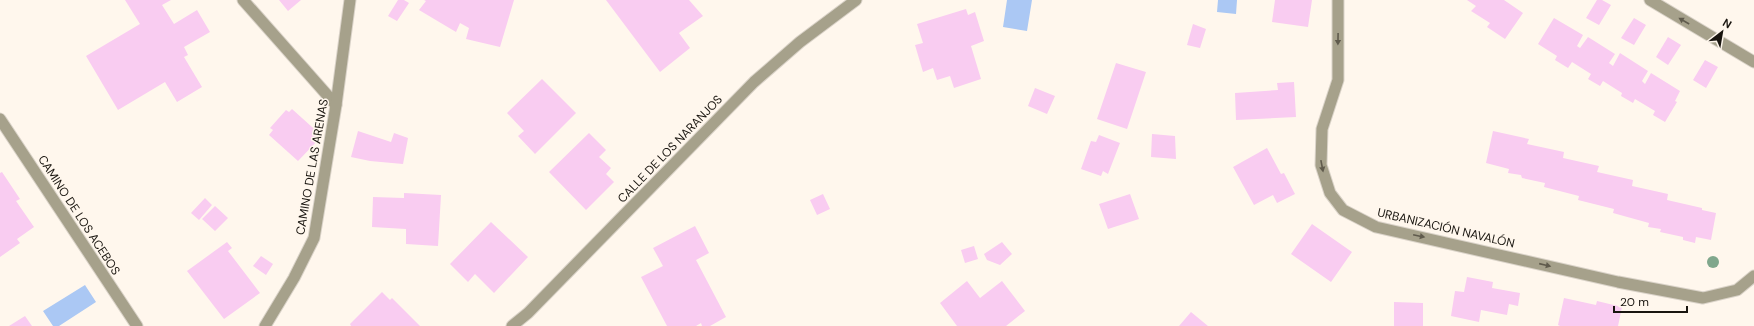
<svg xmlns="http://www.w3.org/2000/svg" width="1754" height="326" font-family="'DM Sans',sans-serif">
<rect width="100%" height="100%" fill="#fff7ed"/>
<!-- water -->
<path fill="#abc8f4" d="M1007,0H1032L1027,31L1003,27Z
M1218,0H1237L1236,14L1217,12Z
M85,285L96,302L59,326H53L43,311Z"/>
<!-- building -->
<path fill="#f9ccf1" d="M125,0H171L162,5L174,24L197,10L210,32L184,47L188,55L184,57L202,87L177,102L165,82L118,110L86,56L140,24Z
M279,0H301L288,11Z
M398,0H404L409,3L397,21L388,16Z
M424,0H514L500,47L466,39L469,28L460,23L456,32L419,10L426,1Z
M606,0H689L703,16L679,33L690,48L660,72Z
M1275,0H1312L1308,27L1272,22Z
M1467,0H1504L1523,13L1505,39L1487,27L1490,23L1471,11L1476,6Z
M1597,0H1602L1611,5L1599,25L1586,18Z
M966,9L968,15L975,12L984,41L971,46L981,79L954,88L950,76L937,80L933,68L923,72L915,45L923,43L917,24Z
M1554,18L1583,35L1577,46L1580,48L1588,37L1615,54L1609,63L1613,66L1620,53L1648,71L1642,81L1645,84L1651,73L1680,91L1675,101L1677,102L1665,122L1653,115L1655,111L1635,99L1633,103L1621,96L1622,93L1603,81L1600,86L1588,79L1591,74L1572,62L1568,68L1555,60L1557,56L1538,44Z
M1634,18L1646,25L1634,45L1621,38Z
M1193,24L1206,29L1200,48L1187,45Z
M1668,37L1681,45L1668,65L1656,57Z
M1705,60L1718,67L1706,88L1693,80Z
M1116,63L1146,72L1127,129L1097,119Z
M542,79L576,113L535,154L518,136L524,131L507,113Z
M1294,82L1296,117L1236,120L1235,93L1278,90L1277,83Z
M1035,88L1055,96L1047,114L1028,106Z
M292,109L322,136L298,161L269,135L273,130L270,128L286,110L289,112Z
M358,131L391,142L394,133L408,138L403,164L370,161L351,157Z
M1493,131L1529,139L1527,144L1564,152L1563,158L1599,166L1597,172L1633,180L1632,186L1668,194L1667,200L1702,208V210L1716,213L1711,240L1696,237L1695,243L1683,240V237L1660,232L1661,229L1648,227L1649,223L1613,213L1614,209L1578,200L1579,196L1544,187L1545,183L1522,178L1521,175L1508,173L1509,169L1486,163Z
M589,133L606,150L599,157L611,168L606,174L614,182L586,210L549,172Z
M1152,134L1175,136L1176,159L1151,157Z
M1099,135L1120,143L1108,174L1103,171L1101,176L1081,169L1091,141L1096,142Z
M1267,148L1281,174L1284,173L1295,194L1277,203L1273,195L1254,205L1233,167Z
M2,172L20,199L16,201L34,227L17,239L20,243L0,257V173Z
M404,193L441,195L438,246L406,244V229L372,227L373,197L404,198Z
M823,194L830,209L817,215L810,200Z
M1130,194L1139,219L1108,229L1099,204Z
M205,198L212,205L199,220L191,213Z
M215,206L228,218L215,231L202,219Z
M491,222L528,257L494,293L475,274L468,282L450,264Z
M1312,224L1352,252L1331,282L1291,254Z
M695,226L709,253L696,260L726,317L710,326H702L701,323L696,326H667L641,277L663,266L653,248Z
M227,242L232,248L228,251L260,293L224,319L187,271Z
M1002,242L1012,254L1000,265L987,260L984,254Z
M974,246L978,259L965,263L961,250Z
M261,256L273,264L266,275L253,266Z
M1467,277L1493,282L1492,288L1520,293L1518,306L1509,304L1507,315L1481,310L1479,322L1451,316L1455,291L1464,292Z
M967,281L980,298L1002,281L1025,311L1006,326H957L940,303Z
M382,292L390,300L392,298L420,326H351L350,324Z
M1564,298L1596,305L1597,301L1622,307L1618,326H1560L1558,325Z
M1394,302L1423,303V326H1394Z
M1191,312L1208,326H1179Z
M25,316L32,326H9Z"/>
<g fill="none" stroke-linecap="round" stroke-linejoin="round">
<!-- service casing -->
<g stroke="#dad3c9" stroke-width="13">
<path id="service" d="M243,0L336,105
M1338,0V80L1322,129L1321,165L1330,193L1343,210L1376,227L1618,282L1703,298L1737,290L1754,276
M1650,0L1754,62"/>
</g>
<!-- minor casing -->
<g stroke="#dad3c9" stroke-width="13">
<path id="minor" d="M0,119L137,326
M265,326L294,278L314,238L336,105L350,0
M512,326L528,313L754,82L800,42L856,0"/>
</g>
<!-- service -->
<use href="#service" stroke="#a6a18b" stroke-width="11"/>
<!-- minor -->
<use href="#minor" stroke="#a6a18b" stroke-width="11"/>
</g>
<!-- trees -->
<circle fill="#80a78c" cx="1713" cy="262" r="6"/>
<!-- one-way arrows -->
<defs><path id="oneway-solid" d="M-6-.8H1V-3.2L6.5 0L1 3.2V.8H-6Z"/></defs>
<g fill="#605b4d">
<use href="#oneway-solid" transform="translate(1684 21) rotate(-150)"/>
<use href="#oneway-solid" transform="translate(1338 39) rotate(91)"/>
<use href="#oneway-solid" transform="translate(1322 166) rotate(79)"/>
<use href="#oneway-solid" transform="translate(1419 236) rotate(12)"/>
<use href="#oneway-solid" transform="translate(1545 265) rotate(13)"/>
</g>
<g text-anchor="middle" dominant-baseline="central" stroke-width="3" stroke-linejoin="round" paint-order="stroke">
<!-- street labels -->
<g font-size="12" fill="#19150f" stroke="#fff7ed">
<text transform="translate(670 149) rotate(-46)">CALLE DE LOS NARANJOS</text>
<text transform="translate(312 167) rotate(-80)">CAMINO DE LAS ARENAS</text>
<text transform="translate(79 215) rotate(57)">CAMINO DE LOS ACEBOS</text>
<text transform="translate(1446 228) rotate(13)">URBANIZACIÓN NAVALÓN</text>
</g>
</g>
<!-- north arrow -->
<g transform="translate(1722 32) rotate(31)" stroke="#fff7ed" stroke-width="3" paint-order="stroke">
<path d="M0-3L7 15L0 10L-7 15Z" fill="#19150f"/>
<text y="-6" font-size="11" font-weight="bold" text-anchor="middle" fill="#19150f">N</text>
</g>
<!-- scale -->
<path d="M1614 306v6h73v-6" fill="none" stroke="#19150f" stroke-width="2"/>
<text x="1620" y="306" font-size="12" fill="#19150f" stroke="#fff7ed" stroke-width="3" paint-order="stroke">20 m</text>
</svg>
